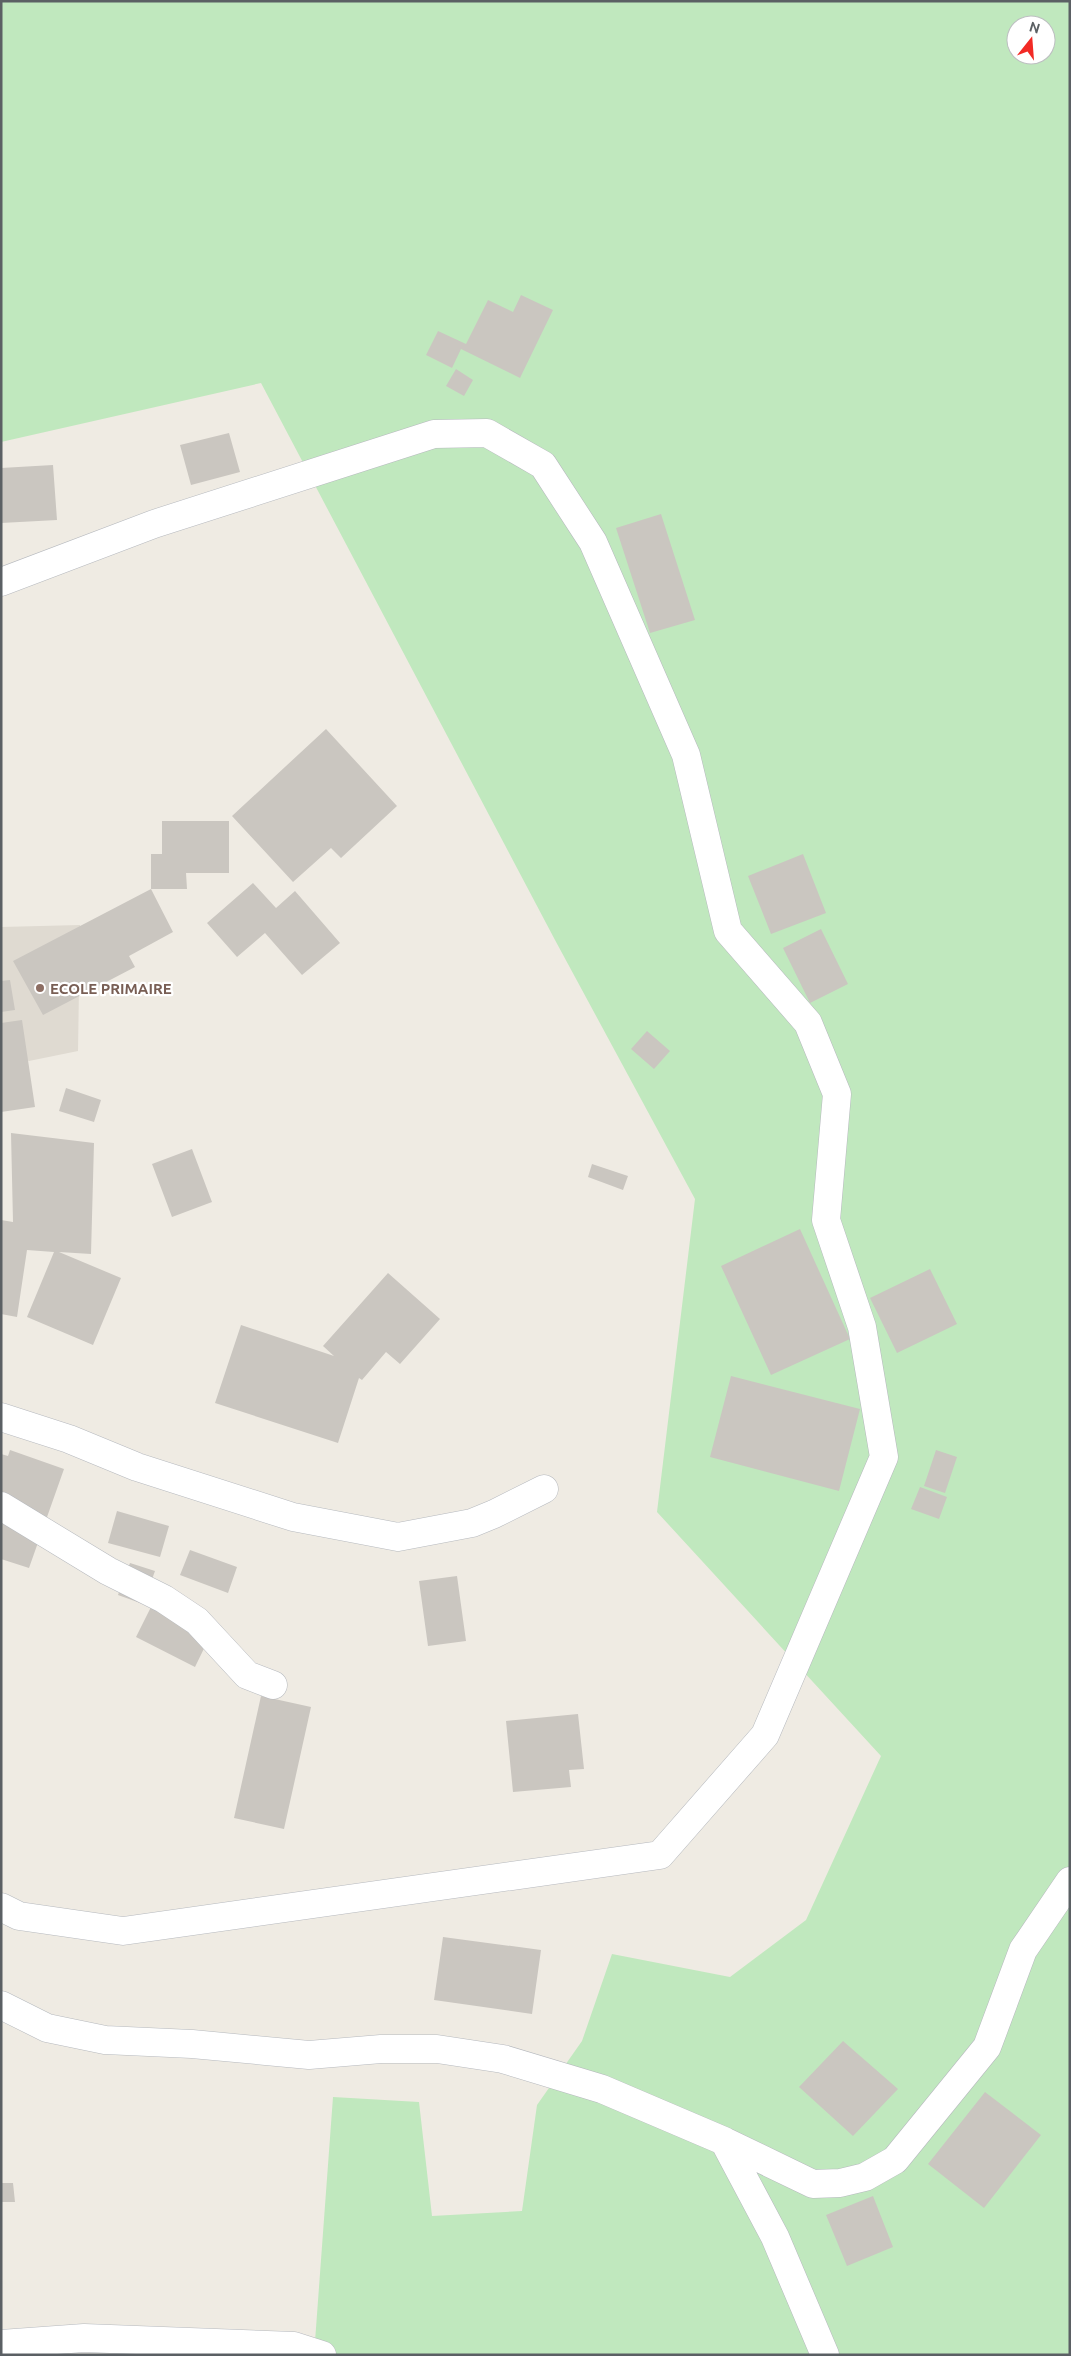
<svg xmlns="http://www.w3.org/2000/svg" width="1071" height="2356" font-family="Ubuntu,sans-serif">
<rect width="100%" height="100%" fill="#efebe3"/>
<!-- education -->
<path fill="#dfdad1" d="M80,925L78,1051L29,1061L1,1049V927Z"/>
<!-- green -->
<path fill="#c0e8be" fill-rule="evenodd" d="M1,1H1070V2355H314L333,2097L419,2102L432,2216L522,2211L537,2105L582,2041L612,1954L730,1977L806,1920L881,1756L657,1512L695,1199L555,940L261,383L1,442ZM1016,25H1046V55H1016Z"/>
<!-- building -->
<path fill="#cac6c0" d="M521,295L553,310L520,378L461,349L452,368L426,355L438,331L466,344L488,300L513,312Z
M456,369L473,380L464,396L446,386Z
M229,433L240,472L191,485L180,445Z
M53,465L57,520L1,523V468Z
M661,514L695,620L650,633L616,528Z
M326,729L397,806L341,858L331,848L293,882L232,816Z
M162,821H229V873H186L187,889H151L173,932L129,956L135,967L43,1015L13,961L151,889V854H162Z
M803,854L826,913L771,934L748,876Z
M253,883L276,908L295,891L340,943L302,975L265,933L237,957L207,923Z
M821,929L848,984L810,1003L783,948Z
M10,980L15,1010L1,1012V981Z
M22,1020L35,1107L1,1112V1023Z
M647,1031L670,1051L654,1069L631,1049Z
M66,1088L101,1100L94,1122L59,1111Z
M11,1133L94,1143L91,1254L59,1252L121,1278L93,1345L27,1317L54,1252L27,1250L17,1317L1,1314V1220L13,1222Z
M192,1149L212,1202L172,1217L152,1164Z
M592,1164L628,1176L623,1190L588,1177Z
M800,1229L850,1339L771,1375L721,1266Z
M930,1269L957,1324L897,1353L870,1298Z
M388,1273L440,1319L400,1364L386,1352L362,1380L359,1378L338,1443L215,1403L241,1325L334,1356L323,1346Z
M731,1376L860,1409L839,1491L710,1457Z
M10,1450L64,1469L29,1568L1,1559V1454L8,1456Z
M936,1450L957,1457L945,1493L924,1486Z
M920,1487L947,1497L939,1519L911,1509Z
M117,1511L169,1526L160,1557L108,1543Z
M190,1550L237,1567L228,1593L180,1575Z
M130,1563L155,1571L143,1604L118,1595Z
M457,1576L466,1641L428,1646L419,1581Z
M154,1601L213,1630L195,1667L136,1637Z
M261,1696L311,1707L284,1829L234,1818Z
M578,1714L584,1769L569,1770L571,1787L513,1792L506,1721Z
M443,1937L541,1950L532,2014L434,2000Z
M843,2041L898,2089L853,2136L799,2087Z
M985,2092L1041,2135L984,2208L928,2164Z
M1,2183H13L15,2202H1Z
M873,2196L893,2247L847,2266L826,2215Z"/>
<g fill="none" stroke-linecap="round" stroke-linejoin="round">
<!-- pedestrian casing -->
<g stroke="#b6b9be" stroke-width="29">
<path id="pedestrian" d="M1,1417L69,1439L137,1467L293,1517L398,1537L472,1523L494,1514L544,1489
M1,1506L108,1571L164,1599L197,1621L247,1675L273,1685"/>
</g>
<!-- minor casing -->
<g stroke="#b6b9be" stroke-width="29">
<path id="minor" d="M1,2005L47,2028L105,2040L192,2044L309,2055L381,2049H437L503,2059L602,2089L724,2141L813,2184L840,2183L865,2177L895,2160L987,2047L1023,1950L1070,1881
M724,2141L775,2237L825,2355"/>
</g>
<!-- tertiary casing -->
<g stroke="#b6b9be" stroke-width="29">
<path id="tertiary" d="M1,582L154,524L434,434L487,433L543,465L593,542L686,755L728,931L808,1023L837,1094L826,1220L862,1327L884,1457L765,1735L660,1855L123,1931L19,1916L1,1907
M1,2344L84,2338L294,2346L322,2355"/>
</g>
<!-- pedestrian -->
<use href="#pedestrian" stroke="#fff" stroke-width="28"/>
<!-- minor -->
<use href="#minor" stroke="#fff" stroke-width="28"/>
<!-- tertiary -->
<use href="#tertiary" stroke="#fff" stroke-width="28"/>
</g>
<!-- markers -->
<circle fill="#8d6e63" stroke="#fff" stroke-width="2" cx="40" cy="988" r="5"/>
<g text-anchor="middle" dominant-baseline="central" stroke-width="4.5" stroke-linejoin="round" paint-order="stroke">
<!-- education labels -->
<g font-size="15" font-weight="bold" fill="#785e54" stroke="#fff" text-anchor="start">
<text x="50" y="988">ECOLE PRIMAIRE</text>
</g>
</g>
<!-- border -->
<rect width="1071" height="2356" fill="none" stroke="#5b6064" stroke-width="5"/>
<!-- north arrow -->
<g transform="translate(1031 40) rotate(17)"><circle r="24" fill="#ffffff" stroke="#bdbfc1"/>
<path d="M0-4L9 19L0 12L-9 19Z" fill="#f22a25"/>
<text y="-8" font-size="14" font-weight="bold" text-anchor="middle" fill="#5b6064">N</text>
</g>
</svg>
